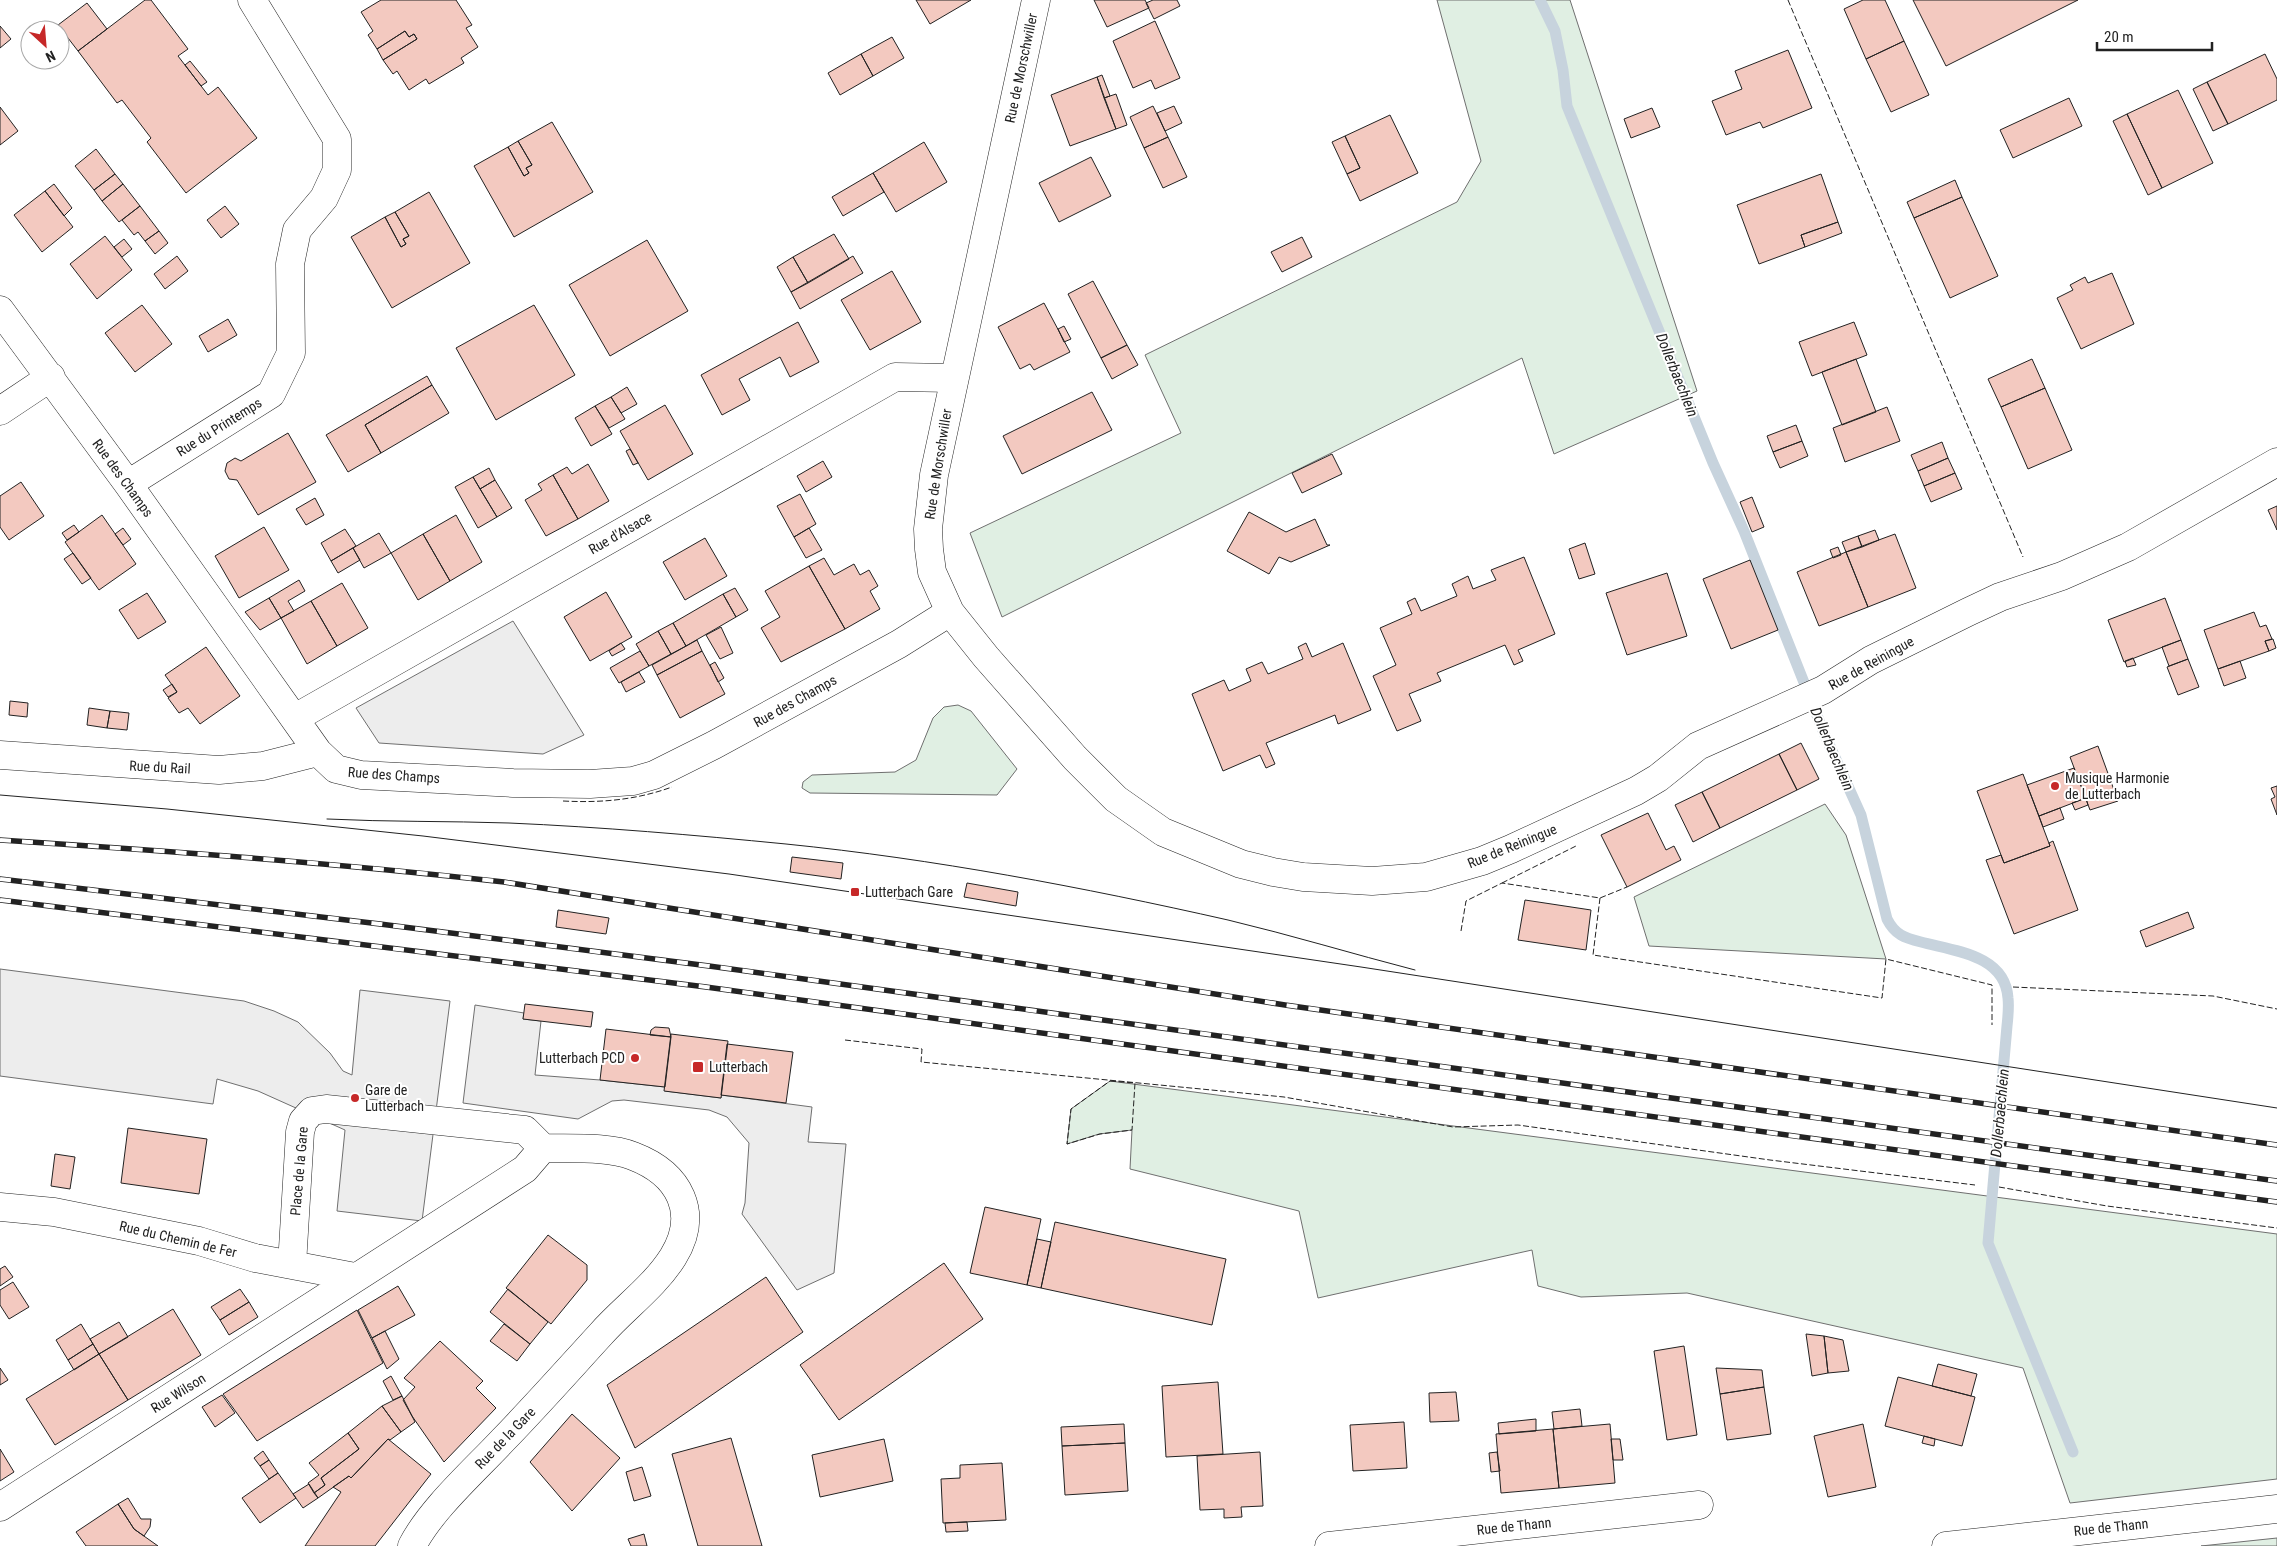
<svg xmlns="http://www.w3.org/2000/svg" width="2277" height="1546" font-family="'Roboto Condensed',sans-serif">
<rect width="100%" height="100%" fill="#fff"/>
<!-- green -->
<path fill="#e0efe3" stroke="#6f6f6f" d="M1437,0H1570L1697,391L1554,454L1522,358L1002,617L970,533L1181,433L1145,355L1457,202L1481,161Z
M958,705L971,711L1017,769L997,795L810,793L802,788L803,782L812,775L895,772L916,760L933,718L944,707Z
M1825,804L1846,835L1886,959L1649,946L1634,897Z
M1110,1081L2277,1234V1479L2070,1503L2023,1368L1687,1293L1581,1297L1538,1286L1532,1250L1318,1298L1299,1211L1130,1169L1132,1130L1099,1134L1067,1144L1071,1109Z
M2277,1538V1546H2201Z"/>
<!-- parking -->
<path fill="#ededed" stroke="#6f6f6f" d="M513,621L584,735L543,754L379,743L356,708Z
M0,969L244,1001L274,1011L298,1022L330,1053L343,1071L352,1075L360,990L450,1001L422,1221L337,1211L345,1130L258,1091L217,1079L213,1104L0,1076Z
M475,1005L524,1013L523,1019L541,1021L535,1075L600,1080L665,1087V1091L721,1098V1095L812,1107L808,1142L846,1144L834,1273L797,1290L742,1214L745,1203L749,1143L727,1117L709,1110L624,1100L612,1101L578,1119L463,1103Z"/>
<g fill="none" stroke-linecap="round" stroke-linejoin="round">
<!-- stream -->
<path stroke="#c7d3dd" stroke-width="11" d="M1540,0L1555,31L1563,70L1567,106L1713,463L1744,531L1824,733L1861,815L1887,919C1895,935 1905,938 1921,942C1955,951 2005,955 2008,998C2009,1007 2008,1017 2007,1026L1988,1243L2073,1452"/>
</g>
<!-- building -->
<path fill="#f3c9c0" stroke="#222" d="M145,0H151L188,49L178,56L208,95L218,87L257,138L186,193L147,142L151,138L122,100L117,103L78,51Z
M381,0H456L472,25L466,28L478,47L461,58L464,63L429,84L426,79L409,90L397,71L393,74L383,60L417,39L414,34L409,37L405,31L377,49L368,35L373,31L361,12Z
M916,0H971L930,24Z
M1145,0L1149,8L1107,27L1094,0Z
M1153,0H1177L1180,6L1154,19L1146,3Z
M1863,0H1885L1904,41L1866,59L1844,9Z
M1913,0H2078L1946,66Z
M87,3L107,29L78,51L58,25Z
M1155,21L1180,78L1155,89L1151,80L1133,88L1113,41Z
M0,26L11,39L0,48Z
M405,31L409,37L414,34L417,39L383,60L377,49Z
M892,37L904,58L873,76L861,54Z
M1904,41L1929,95L1891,112L1866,59Z
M1788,50L1812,108L1763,128L1760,122L1726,135L1712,101L1742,89L1735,71Z
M861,54L873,76L840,95L828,73Z
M2265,54L2277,79V100L2228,124L2207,82Z
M190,61L207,82L201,86L185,65Z
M1102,75L1110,96L1104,98L1097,77Z
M1097,77L1116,129L1070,146L1051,95Z
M2207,82L2228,124L2213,131L2193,89Z
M2178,90L2213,163L2162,188L2127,114Z
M1116,94L1127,125L1116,129L1104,98Z
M2069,98L2082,126L2013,158L2000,130Z
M1153,106L1168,137L1144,148L1130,117Z
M1174,106L1182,123L1165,131L1157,113Z
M0,107L18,131L0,145Z
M1652,108L1660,127L1631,138L1624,119Z
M2127,114L2162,188L2148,195L2113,121Z
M1390,115L1418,173L1360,201L1347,174L1360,168L1345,136Z
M552,122L593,192L514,237L474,166L508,147L524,176L529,173L526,168L532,165L518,141Z
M1345,136L1360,168L1347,174L1332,142Z
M1168,137L1187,177L1163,188L1144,148Z
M518,141L532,165L526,168L529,173L524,176L508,147Z
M924,142L947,182L896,212L873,173Z
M96,149L115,174L94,190L75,166Z
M1091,157L1111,196L1059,222L1039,183Z
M873,173L884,192L843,216L832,197Z
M115,174L123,184L102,201L94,190Z
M1821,174L1838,222L1801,235L1805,247L1759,264L1737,205Z
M1955,180L1962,197L1914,218L1907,202Z
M54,184L72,208L64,216L45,191Z
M123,184L140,206L119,222L102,201Z
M45,191L73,227L42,252L14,215Z
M429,192L470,263L392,308L351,237L385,217L401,247L406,244L403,239L409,236L395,212Z
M1962,197L1998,276L1950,298L1914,218Z
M140,206L159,231L145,241L138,232L134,235L122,220Z
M225,206L239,224L221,238L207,220Z
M395,212L409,236L403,239L406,244L401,247L385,217Z
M1838,222L1842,233L1805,247L1801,235Z
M159,231L168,243L155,254L145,241Z
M834,234L849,259L808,283L793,257Z
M105,236L132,270L97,299L70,264Z
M1302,237L1312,257L1282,272L1271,252Z
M124,239L132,249L122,257L114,247Z
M647,240L688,311L610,356L569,285Z
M177,256L188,271L165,289L154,274Z
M853,256L863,273L800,309L791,292Z
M793,257L808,283L791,292L777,267Z
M892,271L921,322L870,350L841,300Z
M2112,273L2134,324L2081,349L2057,298L2073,290L2070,285L2085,277L2088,283Z
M1093,281L1127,345L1101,358L1068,294Z
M1044,303L1070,352L1034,370L1030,364L1020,369L998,327Z
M142,305L172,344L135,372L105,333Z
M534,305L575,375L496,420L456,348Z
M228,319L237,335L208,352L199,336Z
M798,322L819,362L790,377L780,357L739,379L750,400L722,415L701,375Z
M1854,322L1867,355L1812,376L1799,342Z
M1064,326L1071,339L1064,342L1058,329Z
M1127,345L1138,365L1112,379L1101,358Z
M1856,359L1876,412L1842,425L1822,372Z
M2032,359L2045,388L2001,407L1988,379Z
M427,376L432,385L365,425L381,453L348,472L326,435Z
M432,385L449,413L381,453L365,425Z
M627,387L637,404L621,413L611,397Z
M2045,388L2072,450L2028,469L2001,407Z
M1092,392L1112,430L1022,474L1003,436Z
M611,397L625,419L609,428L595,406Z
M665,405L693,454L648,480L620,431Z
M595,406L612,434L591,446L575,418Z
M1887,407L1900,441L1845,462L1833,428Z
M1796,425L1802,441L1773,452L1767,436Z
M288,433L316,482L258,515L237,480L229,479L225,471L227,463L235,458L241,461Z
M1802,441L1808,456L1780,468L1773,452Z
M1942,442L1948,458L1918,471L1911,455Z
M630,449L638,463L633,465L626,451Z
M1332,454L1342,474L1302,493L1292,473Z
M1948,458L1955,473L1924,486L1918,471Z
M823,461L832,477L806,492L797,476Z
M588,464L609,501L578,519L553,475L567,467L572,474Z
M489,468L495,480L480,489L473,477Z
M1955,473L1962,489L1931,502L1924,486Z
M553,475L578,519L546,536L525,500L542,490L538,484Z
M473,477L497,517L478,528L455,487Z
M495,480L512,508L497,517L480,489Z
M21,482L44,516L9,540L0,527V496Z
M800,494L816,524L794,537L777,506Z
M1752,497L1764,527L1752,532L1740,502Z
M315,498L324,515L306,525L296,509Z
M2277,506V530L2268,510Z
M1249,512L1286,532L1315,519L1327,545H1330L1291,562L1279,557L1269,574L1227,551Z
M102,515L136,564L99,590L65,542Z
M456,515L482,562L450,581L423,534Z
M74,525L79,532L67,540L62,533Z
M264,527L289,570L239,598L215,556Z
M123,528L131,539L123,545L115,534Z
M809,528L822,550L806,558L794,537Z
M345,529L356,546L331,561L321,543Z
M1875,530L1879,540L1862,547L1858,536Z
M379,533L391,553L364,568L353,548Z
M423,534L450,581L418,600L391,553Z
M1895,534L1916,588L1868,607L1846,552Z
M1858,536L1862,547L1846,552L1842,542Z
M705,538L727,576L685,600L663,562Z
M1585,543L1595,574L1579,579L1569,549Z
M1838,547L1841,555L1833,558L1830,550Z
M353,548L360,560L338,573L331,561Z
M1846,552L1868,607L1819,626L1797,572Z
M73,553L91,578L82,584L64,559Z
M1524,557L1555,634L1518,650L1523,661L1514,665L1505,645L1437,673L1441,681L1409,694L1421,721L1397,731L1373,676L1396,665L1380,628L1412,614L1407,602L1415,598L1421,611L1457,596L1452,584L1468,576L1473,589L1496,580L1491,570Z
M824,558L834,575L854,564L860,575L869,570L878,586L870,591L880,609L845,629L809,566Z
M1750,560L1778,630L1731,649L1703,579Z
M809,566L845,629L781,662L761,628L780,617L765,591Z
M1667,573L1687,636L1627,655L1606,593Z
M299,580L305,591L288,601L294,611L281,618L269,598Z
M342,583L368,628L337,646L311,601Z
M735,588L748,610L736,617L723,594Z
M606,592L632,637L590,661L564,617Z
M147,593L166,622L138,639L119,610Z
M723,594L736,617L686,646L673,623Z
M269,598L281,618L260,630L245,612Z
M2165,598L2181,640L2124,662L2108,620Z
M311,601L337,646L307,664L281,618Z
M2254,612L2260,627L2266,625L2272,639L2265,641L2269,651L2218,669L2204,630Z
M673,623L686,646L671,654L658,631Z
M721,627L733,653L720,659L706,635Z
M658,631L671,654L649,666L636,644Z
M2273,639L2276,648L2269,651L2265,641Z
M697,640L702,651L657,675L652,665Z
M2181,640L2188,659L2169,666L2162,647Z
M621,643L625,649L612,656L609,651Z
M1306,643L1312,657L1343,643L1371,710L1338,724L1335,715L1266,743L1275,764L1266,768L1260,755L1223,771L1192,694L1224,680L1229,691L1251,681L1246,669L1262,662L1268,674L1303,659L1298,647Z
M206,647L240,696L200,724L188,708L179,713L168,698L177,692L165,675Z
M640,651L649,666L619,683L610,668Z
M702,651L725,694L680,718L657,675Z
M2133,658L2136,665L2127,667L2125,661Z
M2188,659L2199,687L2178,695L2167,667Z
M2240,661L2246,678L2224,686L2218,669Z
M715,662L724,678L718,682L710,665Z
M639,672L645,682L626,692L621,682Z
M172,684L177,692L168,697L163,690Z
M10,701L28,703L27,717L9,715Z
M89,708L110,711L107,728L87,725Z
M110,711L129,713L127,730L107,728Z
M1801,743L1819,779L1797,790L1779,754Z
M2098,746L2118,801L2090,810L2070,757Z
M1779,754L1797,790L1720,828L1702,792Z
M2074,768L2086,798L2039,816L2027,785Z
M2023,774L2050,846L2004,863L1977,791Z
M2277,786V815L2271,799L2275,797L2271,788Z
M1702,792L1720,828L1693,842L1675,805Z
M2086,798L2088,805L2075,810L2072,803Z
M2060,808L2064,819L2043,827L2039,816Z
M1648,813L1666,850L1674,846L1681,860L1627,887L1601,835Z
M2053,841L2078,910L2014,934L1986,860L2001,855L2004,863L2050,846L2049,843Z
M792,857L843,863L841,879L790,872Z
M967,883L1018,892L1016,906L964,897Z
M1525,900L1591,910L1586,950L1518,940Z
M558,910L609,918L606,934L556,927Z
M2188,912L2194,928L2146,947L2140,931Z
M525,1004L593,1012L591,1027L523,1019Z
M655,1027L669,1028L671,1037L650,1035L651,1030Z
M606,1029L671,1037L665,1087L600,1080Z
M671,1034L728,1041L721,1098L664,1091Z
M727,1044L793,1052L786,1103L721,1095Z
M128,1128L207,1139L199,1194L121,1183Z
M55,1154L75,1157L70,1189L51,1186Z
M985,1207L1041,1219L1027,1285L970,1273Z
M1055,1222L1226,1259L1212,1325L1041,1288Z
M548,1235L587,1265V1280L551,1324L506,1288Z
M1037,1239L1051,1242L1041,1288L1027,1285Z
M944,1263L983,1319L839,1420L800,1365Z
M5,1266L13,1277L0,1286V1269Z
M766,1277L803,1332L635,1448L607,1385Z
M13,1282L29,1307L9,1319L0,1305V1290Z
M398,1286L415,1315L372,1338L358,1310Z
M240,1289L249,1302L220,1320L211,1307Z
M508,1289L548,1322L530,1344L490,1312Z
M249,1302L258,1317L229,1335L220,1320Z
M173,1309L201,1355L128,1400L99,1354Z
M357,1310L383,1363L257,1441L223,1394Z
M119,1322L128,1337L99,1354L90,1339Z
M81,1324L93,1344L68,1360L56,1340Z
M504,1324L530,1344L517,1361L490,1341Z
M385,1331L399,1359L387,1369L372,1338Z
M1806,1334L1824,1336L1828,1373L1812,1376Z
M1824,1336L1843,1340L1849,1371L1828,1373Z
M440,1341L483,1381L476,1388L496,1408L444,1462L412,1416L403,1400L415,1387L404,1378Z
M93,1344L99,1354L74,1370L68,1360Z
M1684,1346L1697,1435L1667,1440L1654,1351Z
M99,1354L128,1400L55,1445L26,1399Z
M1938,1364L1977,1374L1971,1396L1932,1386Z
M0,1368L8,1380L0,1385Z
M1716,1368L1762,1370L1764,1387L1720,1394Z
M391,1376L402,1396L393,1400L383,1381Z
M1898,1377L1975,1397L1962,1446L1885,1426Z
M1218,1382L1223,1454L1166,1457L1162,1386Z
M1764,1387L1771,1434L1727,1440L1720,1394Z
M1456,1392L1459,1421L1430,1422L1429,1393Z
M222,1395L235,1413L215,1427L202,1407Z
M402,1396L415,1422L401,1432L382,1406Z
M382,1406L401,1432L390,1440L388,1439L351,1478L349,1476L318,1498L314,1493L325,1485L321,1478L359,1449L348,1433Z
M1580,1409L1582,1426L1554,1429L1552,1412Z
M572,1414L620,1458L572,1511L530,1462Z
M1536,1419V1431L1499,1434L1498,1423Z
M1404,1422L1407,1468L1353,1471L1350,1425Z
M1124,1424L1125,1443L1062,1446L1061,1427Z
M1610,1424L1615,1483L1559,1488L1553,1429Z
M1863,1424L1876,1487L1828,1497L1814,1436Z
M1553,1429L1559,1488L1501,1493L1496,1434Z
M348,1433L359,1449L321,1478L325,1485L314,1493L308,1483L319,1475L309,1463Z
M1924,1436L1935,1439L1934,1446L1922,1443Z
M731,1438L762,1546H698L672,1454Z
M388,1439L431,1474L375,1546H305L341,1492L333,1487L349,1476L351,1478Z
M884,1439L893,1481L820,1497L812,1455Z
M1611,1439H1620L1623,1460H1613Z
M1125,1443L1128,1491L1065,1495L1062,1446Z
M0,1449L14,1472L0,1481Z
M263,1451L269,1460L260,1466L254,1458Z
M1260,1452L1263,1506L1241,1507L1242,1517L1224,1518V1509L1200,1510L1197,1456Z
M1497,1452L1500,1471L1491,1472L1489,1453Z
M269,1460L278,1473L269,1479L260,1466Z
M1002,1463L1006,1520L943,1523L941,1479L960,1478V1465Z
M642,1467L651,1496L634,1501L626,1472Z
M278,1473L296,1498L260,1523L242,1498Z
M309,1484L318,1498L303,1508L293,1494Z
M128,1498L141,1519H151L150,1527L144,1536L134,1529L118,1504Z
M118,1504L134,1529L158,1546H86L76,1532Z
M967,1522L968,1531L946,1532L945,1523Z
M644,1534L647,1546H631L628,1539Z"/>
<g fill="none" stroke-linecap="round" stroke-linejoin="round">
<!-- minor casing -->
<g stroke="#222" stroke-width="29">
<path id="minor" d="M1036,0L934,475L928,529L929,549L932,572L950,612L986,657L1075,758L1116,799L1163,832L1241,864L1273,872L1303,877L1372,881L1426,877L1482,861L1511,849L1636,791L1658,778L1698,746L1823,690L1871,660L1968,612L2000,597L2062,576L2128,547L2277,462
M0,310L128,484L318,752L336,769L361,775L513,783L590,784L633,781L654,775L714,745L899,644L950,612
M0,411L51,377
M128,484L271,394L291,353L290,264L297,230L324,198L337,170V139L252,0
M295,718L895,377L953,378
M0,755L219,770L263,766L318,752
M0,1207L54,1212L199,1241L255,1258L355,1277
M292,1265L300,1132L303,1121L312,1111L326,1109L525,1130L543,1148C570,1149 608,1146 633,1156C680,1174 700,1213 673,1257C654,1287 624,1308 601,1334C568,1370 536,1406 503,1440C474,1471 431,1509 412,1546
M0,1507C175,1395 350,1282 525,1169L543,1148
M1329,1546L1699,1505"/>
</g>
<!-- secondary casing -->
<g stroke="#222" stroke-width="29">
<path id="secondary" d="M1946,1546L2277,1509"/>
</g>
<!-- minor -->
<use href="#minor" stroke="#fff" stroke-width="28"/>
<!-- secondary -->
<use href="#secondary" stroke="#fff" stroke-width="28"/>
<!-- tram -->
<path stroke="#222" stroke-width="1" d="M0,795L167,809L423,836L729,874L1361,967L2277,1108
M327,819C387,822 449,821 509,823C601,827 694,835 786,844C934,859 1082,887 1228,920C1291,935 1353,954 1415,970"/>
<!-- rail casing -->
<g stroke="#222" stroke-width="5.5">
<path id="rail" d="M0,840C168,851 336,863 504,882L1285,1005L2277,1145
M0,879L380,924L709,966L2277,1181
M0,900L706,987L2277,1202"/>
</g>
<!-- rail -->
<use href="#rail" stroke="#fff" stroke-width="4" stroke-dasharray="11" stroke-linecap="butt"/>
<!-- fence -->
<path stroke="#222" stroke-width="1" stroke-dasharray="6 2.5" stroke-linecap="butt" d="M1788,0L2023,557
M563,801C601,803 636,800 672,787
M1502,883L1576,846
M1600,898L1593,955L1882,998L1886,959L1992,985V1025
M1461,931L1466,901L1502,883L1600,898L1627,887
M2013,987L2213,996L2277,1009
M845,1040L922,1049L921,1062L1284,1097L1453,1127L1518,1125L1770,1160L1975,1185
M1110,1081L1135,1083L1132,1130L1100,1134L1067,1144L1071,1109Z
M1999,1187L2107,1206L2277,1228"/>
</g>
<!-- markers -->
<g fill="#c62828" stroke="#fff" stroke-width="2">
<circle cx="2055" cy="786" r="5"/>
<rect x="850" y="887" width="10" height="10" rx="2.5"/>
<circle cx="635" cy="1058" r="5"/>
<rect x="692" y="1061" width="12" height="12" rx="2.5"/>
<circle cx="355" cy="1098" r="5"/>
</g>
<g text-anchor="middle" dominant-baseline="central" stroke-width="4" stroke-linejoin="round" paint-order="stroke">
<!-- street labels -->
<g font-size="14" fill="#222" stroke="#fff">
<text transform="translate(1021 68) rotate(-78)">Rue de Morschwiller</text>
<text transform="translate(219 427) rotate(-32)">Rue du Printemps</text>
<text transform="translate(938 464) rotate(-81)">Rue de Morschwiller</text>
<text transform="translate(123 478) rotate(54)">Rue des Champs</text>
<text transform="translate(620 533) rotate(-30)">Rue d'Alsace</text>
<text transform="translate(1871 663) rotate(-29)">Rue de Reiningue</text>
<text transform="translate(795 701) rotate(-29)">Rue des Champs</text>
<text transform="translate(160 767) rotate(3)">Rue du Rail</text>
<text transform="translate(394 775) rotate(4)">Rue des Champs</text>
<text transform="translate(1512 846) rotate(-22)">Rue de Reiningue</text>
<text transform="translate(299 1171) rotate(-85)">Place de la Gare</text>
<text transform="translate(178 1239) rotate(13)">Rue du Chemin de Fer</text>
<text transform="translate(178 1393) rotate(-32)">Rue Wilson</text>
<text transform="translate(505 1438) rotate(-46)">Rue de la Gare</text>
<text transform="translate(1514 1526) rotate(-6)">Rue de Thann</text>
<text transform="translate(2111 1527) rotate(-6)">Rue de Thann</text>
</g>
<!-- poi labels -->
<g font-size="14" fill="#222" stroke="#fff" text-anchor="start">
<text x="2065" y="778">Musique Harmonie<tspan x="2065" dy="16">de Lutterbach</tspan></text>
<text x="865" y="892">Lutterbach Gare</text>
<text x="625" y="1058" text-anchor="end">Lutterbach PCD</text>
<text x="709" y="1067">Lutterbach</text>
<text x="365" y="1090">Gare de<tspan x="365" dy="16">Lutterbach</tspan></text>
</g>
<!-- water labels -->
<g font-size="15" font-style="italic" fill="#222" stroke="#fff">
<text transform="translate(1677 375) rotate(68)">Dollerbaechlein</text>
<text transform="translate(1832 749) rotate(67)">Dollerbaechlein</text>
<text transform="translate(2000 1113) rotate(-85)">Dollerbaechlein</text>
</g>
</g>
<!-- north arrow -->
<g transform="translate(45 45) rotate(154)"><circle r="24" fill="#ffffff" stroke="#a7a7a7"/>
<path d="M0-4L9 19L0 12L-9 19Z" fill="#c62828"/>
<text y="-8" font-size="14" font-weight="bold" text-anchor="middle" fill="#222222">N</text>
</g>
<!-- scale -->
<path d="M2097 42v8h115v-8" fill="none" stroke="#222222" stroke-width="2.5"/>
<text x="2104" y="42" font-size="15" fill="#222222" stroke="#ffffff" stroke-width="4" paint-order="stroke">20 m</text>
</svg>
